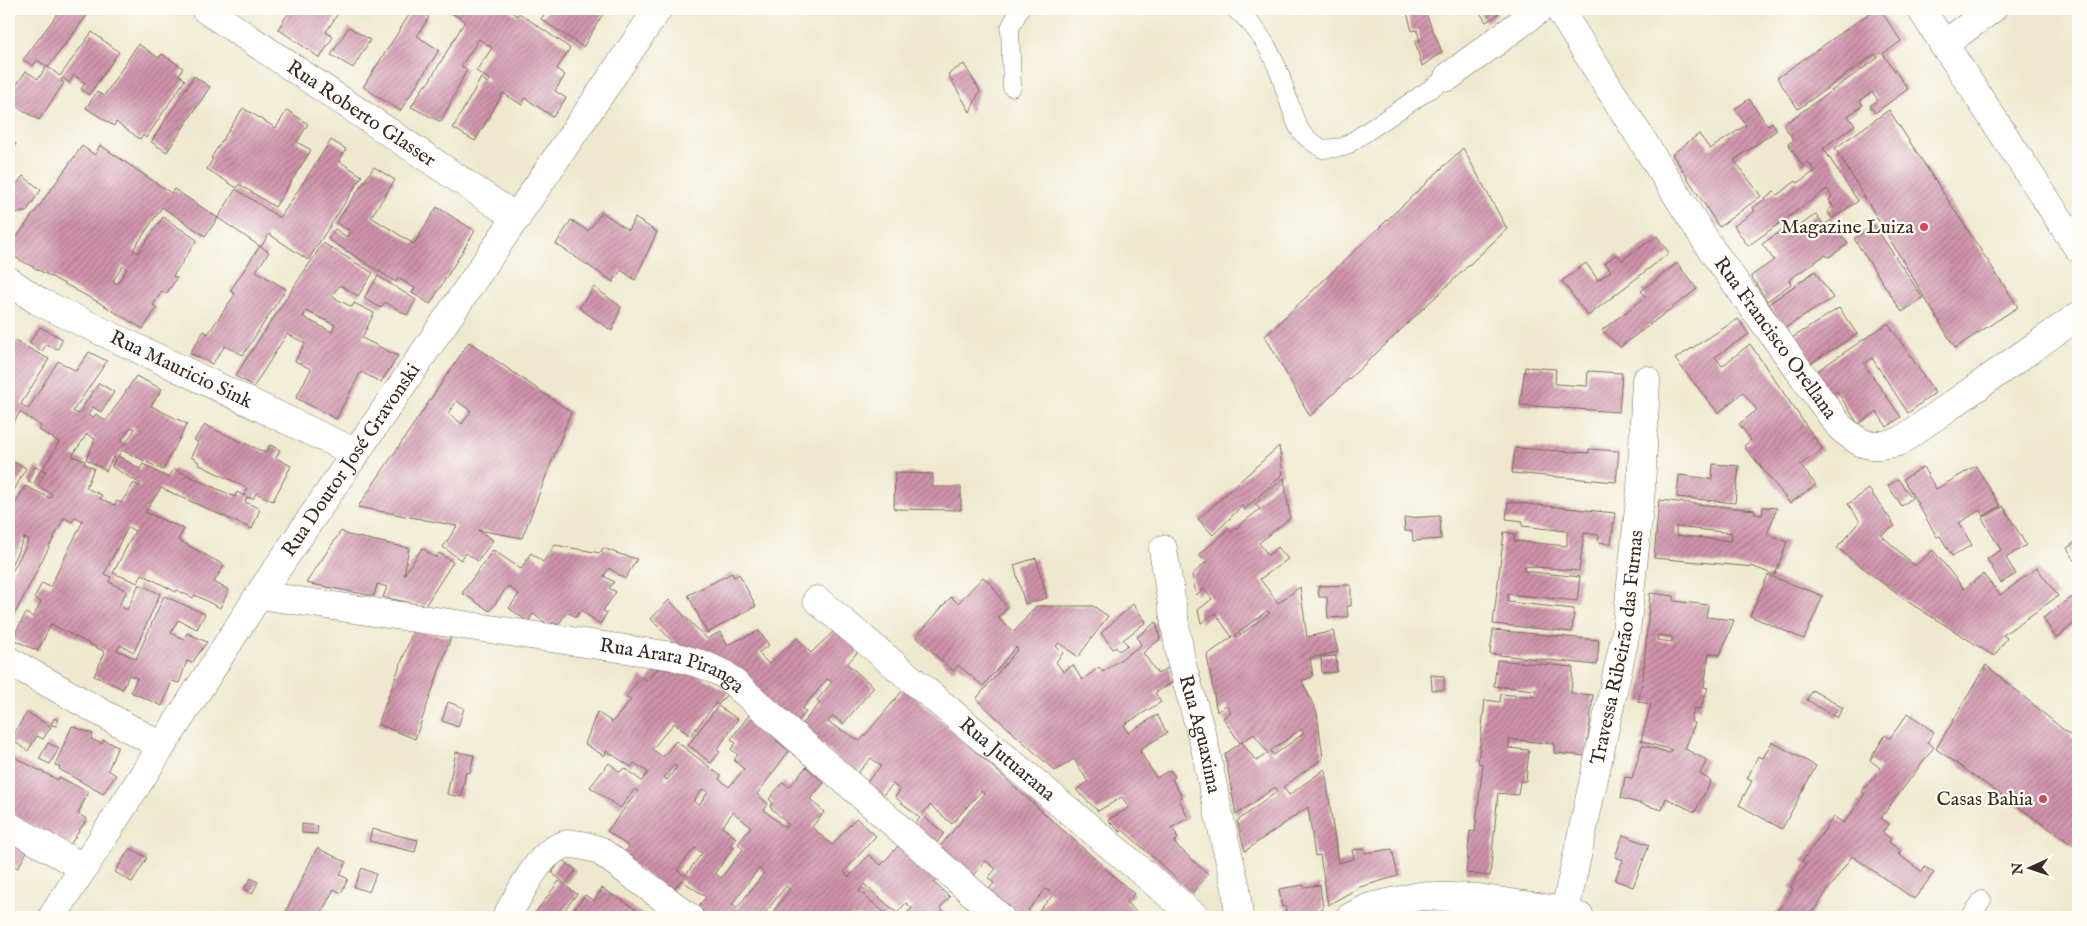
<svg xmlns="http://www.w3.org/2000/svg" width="2087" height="926" font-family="'IM FELL English',serif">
<defs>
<pattern id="building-hatch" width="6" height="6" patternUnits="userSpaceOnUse" patternTransform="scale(1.25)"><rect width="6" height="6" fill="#cf92ab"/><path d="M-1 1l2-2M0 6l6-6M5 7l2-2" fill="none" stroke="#a9778b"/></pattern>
</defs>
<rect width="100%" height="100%" fill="#fdfcf7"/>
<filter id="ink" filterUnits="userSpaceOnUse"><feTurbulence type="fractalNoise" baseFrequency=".02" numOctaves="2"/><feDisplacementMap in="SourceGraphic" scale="10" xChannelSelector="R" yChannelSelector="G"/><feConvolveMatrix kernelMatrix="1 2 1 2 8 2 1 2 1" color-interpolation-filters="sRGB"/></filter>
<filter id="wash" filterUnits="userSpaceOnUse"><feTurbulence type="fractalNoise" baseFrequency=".0096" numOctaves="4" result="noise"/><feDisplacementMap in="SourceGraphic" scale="20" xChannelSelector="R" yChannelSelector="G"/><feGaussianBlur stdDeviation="1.12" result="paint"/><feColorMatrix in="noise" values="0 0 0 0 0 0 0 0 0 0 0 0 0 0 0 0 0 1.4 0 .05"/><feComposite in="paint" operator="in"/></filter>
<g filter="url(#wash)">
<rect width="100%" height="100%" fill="#eee9ce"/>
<g id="blocks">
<!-- building -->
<path fill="url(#building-hatch)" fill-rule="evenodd" d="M61,9H92L48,67L37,60L33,66L23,60Z
M291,9H341L326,32L333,37L320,58L278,29Z
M383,9H400L395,16Z
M413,9L429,17L417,36L439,50L400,111L363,87Z
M445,9H510L509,10L517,16L519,13L570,48L557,69L565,75L555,91L566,98L553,117L525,98L522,105L503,93L475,141L453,128L481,78L488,83L490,80L476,71L492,48L479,39L461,66L467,69L441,122L411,107L425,85H427L465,21Z
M548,9H606L583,47L541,19Z
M1406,9H1424L1442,52L1422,66L1415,42L1420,41L1417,30L1412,31Z
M1478,9H1495L1498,14L1486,22Z
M1875,9H1880L1901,41L1883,54L1908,89L1875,113L1870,106L1878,100L1872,92L1860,101L1863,105L1848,116L1855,125L1823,148L1858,201L1832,219L1827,211L1833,207L1829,200L1832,197L1827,189L1748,246L1734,226L1755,211L1753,208L1774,192L1777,195L1796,181L1798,183L1815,171L1808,162L1803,166L1788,144L1794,140L1783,125L1878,58L1875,54L1798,109L1777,78Z
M349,27L370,40L353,68L331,55Z
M92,32L119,52L89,95L81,89L85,83L74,75L69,83L63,78L61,81L64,83L39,120L9,102V92L11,93L26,71L38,79L47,66L60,76Z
M138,44L159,58L162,54L183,68L179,75L185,80L146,138L143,135L140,139L116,122L114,126L86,108L97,92L104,96Z
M964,64L980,91L970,112L948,74Z
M194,76L210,87L167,152L151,142Z
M1749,99L1768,126L1772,122L1777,130L1734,160L1761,196L1719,227L1672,154L1699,134L1710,149L1746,125L1735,109Z
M243,108L276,128L287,110L308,124L297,142L311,150L275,207L239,184L237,188L207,169L213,159L211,158Z
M1889,110L2018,307L1955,348L1835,148Z
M9,139L16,144L9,153Z
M331,140L346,149L339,161L362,176L308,260L269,234L261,247L218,218L236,189L280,218Z
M100,145L171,193L174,189L218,218L205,236L162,207L133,250L138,253L163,217L197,240L173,276L177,278L166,294L162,291L153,305L157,308L143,329L98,302L9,254V248L82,146L95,155ZM123,266L127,269L117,284L113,281Z
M1463,148L1507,229L1310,416L1265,336Z
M374,167L395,180L371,217L414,244L437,207L475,231L430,304L412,293L415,288L398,278L396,282L328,239L335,229L347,237L350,231L336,223Z
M23,176L41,190L26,212L9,213V180L16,185Z
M602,212L628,230L635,218L657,232L635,280L621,270L613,282L556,244L571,220L588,231Z
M1816,214L1824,225L1831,220L1848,244L1829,257L1825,255L1789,280L1791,284L1767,301L1751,276L1774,260L1762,244L1794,222L1798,227Z
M1874,225L1923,298L1902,312L1854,239Z
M1657,236L1669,253L1588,316L1562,281L1586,263L1598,280L1611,271L1605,263L1617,254L1622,260Z
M323,243L373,273L358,296L340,285L331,296L352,307L354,303L374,313L362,338L398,356L381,382L361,372L336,419L296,398L311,369L295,361L305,343L287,334L254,386L235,376ZM306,311L335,325L332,332L303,317Z
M260,246L269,252L256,271L286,289L243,355L225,346L212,364L190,353L204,331L208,334L235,294L230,291Z
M1677,263L1697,289L1620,347L1602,330L1646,297L1641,291Z
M1815,271L1833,298L1785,328L1769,304Z
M378,276L416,300L407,315L385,302L381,308L364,298Z
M594,287L621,307L612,331L579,308Z
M1839,308L1857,334L1808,365L1792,338Z
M1738,319L1749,334L1715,357L1722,366L1750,344L1823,450L1800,465L1816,485L1790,503L1744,446L1751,440L1739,424L1757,410L1743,392L1718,413L1675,359Z
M1888,323L1935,393L1908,413L1872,358L1864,364L1901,417L1887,427L1877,412L1858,424L1837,391L1829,397L1814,373Z
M40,327L63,339L58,349L46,345L42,351L29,343Z
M13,340L49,359L21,404L28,409L58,361L76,371L89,352L107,361L73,411L78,414L99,383L114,392L101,412L93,407L88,415L93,418L96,414L106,421L136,376L162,389L151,406L187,424L163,470L122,450L118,456L140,469L143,464L168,478L174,469L235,497L237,492L244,496L247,488L198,464L199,462L191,457L198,442L194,440L205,425L266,453L270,445L280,450L276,458L291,466L273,501L256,493L253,499L247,497L245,502L260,509L252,529L161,488L145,512L184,529L178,540L224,565L214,582L229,590L220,608L195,595L193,598L177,590L176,592L142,574L138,583L113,573L135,531L128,527L104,574L111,577L109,582L127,591L119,605L127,610L139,584L160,594L134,652L120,645L117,650L136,659L164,596L205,614L197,629L178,620L171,633L184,639L187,633L207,642L192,663L187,661L179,683L172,681L162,706L131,692L137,678L129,675L123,689L94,676L105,652L51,624L38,651L12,639L26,613L33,617L41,602L34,598L42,583L50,587L83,521L75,517L72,522L64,518L9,625V570L12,572L29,540L24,538L9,570V516L25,486L50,498L52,494L38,486L46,471L42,470L59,442L39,430L41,426L20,412L9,430V347ZM131,427L135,429L125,444L121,441ZM87,434L95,439L86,459L106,471L113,457L115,459L112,467L141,484L139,486L134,483L121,503L117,501L115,505L100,499L102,495L86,488L94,468L84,464L85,461L72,456Z
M469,342L571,412L522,538L478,530L493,540L478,561L466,553L461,560L443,547L457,526L358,507ZM457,401L471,411L462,424L448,413Z
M1525,367L1556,369L1555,384L1587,386L1588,371L1622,373L1619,412L1520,405Z
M1279,446L1283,474L1244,510L1242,506L1213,535L1198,519Z
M1515,448L1589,453V449L1619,451L1616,482L1512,473Z
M10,460L26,468L9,500V462Z
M1713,464L1739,466L1735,503L1677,497L1679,475L1712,479Z
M1976,466L2000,506L1984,516L1980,510L1959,523L1972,545L1952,556L1940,536L1937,537L1903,479L1923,467L1936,489Z
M35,467L41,469L34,484L28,481Z
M895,473L933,474V487H961V510L894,509Z
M1284,478L1290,518L1259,543L1268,555L1278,547L1288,559L1260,579L1278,603L1300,587L1307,637L1333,631L1338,652L1310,658L1313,676L1302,681L1317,713L1323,758L1283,787L1289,795L1325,769L1338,863L1354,859L1352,850L1364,849L1365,853L1392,849L1398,876L1360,887L1328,905L1320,855L1315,856L1308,807L1245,851L1237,821L1278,791L1275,787L1236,815L1225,754L1242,742L1256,761L1268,753L1254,734L1240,743L1223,718L1231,712L1226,705L1217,712L1207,655L1232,637L1215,613L1201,623L1198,610L1212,599L1204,589L1196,595L1192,575L1206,562L1199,555L1228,529L1231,532L1260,509L1255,504ZM1267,611L1270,613L1237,637L1235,635ZM1301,729L1304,733L1274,755L1270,751Z
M1898,479L1912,498L1902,506L1888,486Z
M1869,489L1895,526L1881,535L1915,566L1933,550L1964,589L1983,574L2000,595L2037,568L2058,596L2003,635L2007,638L1994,656L1905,600L1837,548L1860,521L1848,504Z
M1659,500L1755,510V514L1762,515L1763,507L1777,508L1767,534L1787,542L1775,575L1754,567L1654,558ZM1676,527L1732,533L1731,541L1676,535Z
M1508,502L1615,513L1611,544L1598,542L1599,535L1584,533L1579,571L1525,566L1524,571L1580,577L1577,601L1508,594V602L1574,609L1572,632L1493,624L1504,532L1515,534L1514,541L1567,546V531L1522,526L1523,521L1506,519Z
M2003,506L2026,545L2006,558L2016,574L2001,583L1987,559L2001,550L1982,518Z
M1440,516L1441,539L1413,541L1412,531H1405L1404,518Z
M341,531L348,535L409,548L404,575L422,548L436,558L439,553L453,562L425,606L383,597L387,587L377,584L374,596L306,583Z
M2078,533V565L2067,548L2078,540L2075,536Z
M555,545L600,553L603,548L619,554L637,559L625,579L609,568L604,576L614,582L609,588L616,592L603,611L607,613L600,624L581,610L576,617L567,612L558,625L553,622L550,626L533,614L528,622L509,608L519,594L508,586L490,611L462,593L493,550L521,569L531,553L543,562Z
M1036,558L1047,598L1025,604L1014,565Z
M732,573L734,577L739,574L756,606L707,633L688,595Z
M1768,575L1823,596L1804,639L1750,616Z
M983,577L992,585L1007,608L998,618L1014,632L1036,606H1093L1108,616L1078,657L1059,643L1056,646L1063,653L1056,662L1063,672L1073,665L1082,680L1099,667L1103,672L1141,645L1137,637L1156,622L1160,639L1143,653L1158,674L1169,667L1172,683L1155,693L1161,702L1124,725L1128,733L1157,715L1167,733L1140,749V751L1156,778L1170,770L1175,777L1172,779L1182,797L1179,799L1188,818L1171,828L1177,834L1175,836L1178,838L1174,843L1208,874L1192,893L1123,830L1120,832L1108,820L1129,808L1122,797L1098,811L1076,790L1088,782L1074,759L1055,771L976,699L1018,649L1016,647L983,686L958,665L953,671L916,637L951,597L958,603Z
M1351,585V606H1347L1348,617L1328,618L1327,597H1319L1318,586Z
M1650,593L1674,596V601L1708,605L1706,617L1734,620L1720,655L1709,653L1704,687L1708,688L1700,709L1694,708L1691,722L1695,723L1685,749L1707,760L1700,774L1711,781L1695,812L1666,798L1662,810L1621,798L1625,777L1632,778L1642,745L1670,753L1672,750L1641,741L1651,704L1638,702L1643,679ZM1658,635L1672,637V642L1657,640Z
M2078,593V621L2056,638L2043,618Z
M669,600L707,639L720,632L727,645L759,631L769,645L758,653L769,664L797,638L811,653L838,627L861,648L847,664L874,687L843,724L833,716L828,722L860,741L905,688L1134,894L1126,902L1142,917H1014L986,893L994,883L988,878L996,869L986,861L970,880L936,851L984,794L981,791L952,824L930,805L922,815L944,833L933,848L912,827L920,818L895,797L900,790L893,784L881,797L866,783L881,766L871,758L856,775L801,725L820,703L817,700L832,682L827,679L802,709L806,712L798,722L677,646L651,619ZM1046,889L1053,895L1035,915L1028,910Z
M1133,604L1146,622L1123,640L1128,645L1119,651L1116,647L1113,649L1101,633Z
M1493,630L1599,640L1597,665L1490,654Z
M413,631L451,637L415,739L378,724Z
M1336,656L1337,672L1322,673L1321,657Z
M1497,660L1573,667L1571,693L1593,695L1586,756L1554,753V744L1509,739V748L1529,750L1526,781H1520L1518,795L1498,793L1490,876L1466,873L1470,831L1475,832L1483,764L1478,763L1485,700L1500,702L1501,694L1535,697L1536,690L1494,686Z
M1986,665L2078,742V849L1936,749Z
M658,668L696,674L729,692L718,705L716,703L690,736L674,723L652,749L663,757L676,741L721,776L719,779L729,787L744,769L734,760L738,755L731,749L736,743L731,739L752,711L780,735L776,740L789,751L757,794L768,804L764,810L785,828L788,824L770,807L773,803L769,799L783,782L789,787L806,767L824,783L810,799L824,812L812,827L832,845L856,818L876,836L844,872L849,877L869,855L881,865L900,844L938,879L934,883L950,897L940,908L950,917H903L912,908L906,903L897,913L864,884L859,891L885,913L886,911L893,917H769L790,889L786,886L762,917H705L695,910L706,897L681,880L671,892L621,857L629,847L607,831L638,791L635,789L620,808L590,787L609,763L620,772L624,768L642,781L648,772L634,763L631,767L607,751L604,756L585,744L597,712L612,722L631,700L626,697L642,677L647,681ZM674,765L677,767L667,780L664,777ZM703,789L708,792L699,805L693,801ZM733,812L751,827L738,844L743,849L721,878L715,873L734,847L731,845L736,838L722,827ZM695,848L702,853L685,876L677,870ZM759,868L764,873L737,908L732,904Z
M1431,675L1444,676V690H1432Z
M1812,690L1843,708L1837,718L1807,700Z
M448,702L464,708L458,727L442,721Z
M718,706L738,719L717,750L720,752L711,763L688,745Z
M27,712L51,727L43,739L37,736L28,751L15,742L13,744L9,742Z
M1908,713L1934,732L1927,742L1934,747L1881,818L1889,824L1882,832L1891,839L1889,842L1901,851L1898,854L1922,872L1925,867L1934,873L1914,899L1852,856L1809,917H1773L1793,889L1790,887L1806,864L1802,861L1834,817L1844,823L1865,794L1862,792L1880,768L1870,760L1885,735L1890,738Z
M54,718L58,720L56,726L51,725Z
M72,726L93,734L91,739L102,744L103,740L118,746L108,770L116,775L103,794L59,769L60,767L55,765Z
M1772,742L1816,766L1782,829L1739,805L1752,781L1747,779L1758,756L1763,758Z
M48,743L59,748L50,764L39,759Z
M456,752L474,755L470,773L466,772L461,797L447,794Z
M14,757L58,780L59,777L88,792L78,814L87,819L70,845L9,812V764Z
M302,824L318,826L317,834L302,833Z
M372,829L418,840L415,852L369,841Z
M1623,835L1649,845L1633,887L1615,880L1623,860L1615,857Z
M9,837L29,848L18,868L9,863Z
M130,848L147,858L132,882L115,872Z
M317,848L346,862L340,875L348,879L341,893L334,889L319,917H294L285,913Z
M561,859L576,870L566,884L552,873Z
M362,868L376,874L369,892L354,887Z
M251,878L258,882L252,894L244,889Z
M559,881L577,894L559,917H532Z
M1304,885V887L1320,885L1323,908L1307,917L1287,916L1285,906L1282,907L1279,889Z
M602,888L615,897L616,896L647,917H568L585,895L594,901Z
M271,912L280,915L279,917H270Z"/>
</g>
</g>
<g filter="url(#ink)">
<use href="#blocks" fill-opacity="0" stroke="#7a6d5c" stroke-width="1"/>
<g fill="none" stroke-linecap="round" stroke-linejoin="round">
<!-- lane casing -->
<g stroke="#7a6d5c" stroke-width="19">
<path id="lane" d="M1235,9C1261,29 1276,59 1285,90C1290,103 1293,121 1302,133C1306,139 1317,145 1323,149L1344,147L1448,77
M1012,87L1010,28L1020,9
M1970,917L1982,900"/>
</g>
<!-- street casing -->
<g stroke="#7a6d5c" stroke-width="29">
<g id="street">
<path id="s1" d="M205,9L517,218"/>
<path id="s2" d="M1559,9L1711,249L1840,427C1864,447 1867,448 1899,442L2078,316"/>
<path d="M1943,45L1992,9"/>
<path d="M1448,77L1540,9"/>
<path id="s3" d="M9,281L38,301L356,453"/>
<path id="s4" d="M1163,549L1181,661L1204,743L1218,811L1236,888L1239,917"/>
<path id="s5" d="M259,595L673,656L704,665L724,674L1000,917"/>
<path id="s6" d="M817,600L1196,917"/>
<path d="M9,661L161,746"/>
<path d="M9,826L84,868"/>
<path id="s7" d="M1565,911L1626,632L1641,489L1646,380"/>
<path d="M506,917C520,895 538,852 564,845C576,842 588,847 599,850L689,917"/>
<path d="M1350,917L1370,907L1420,896L1478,898L1565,911L1580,917"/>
</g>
</g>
<!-- secondary casing -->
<g stroke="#7a6d5c" stroke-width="29">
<g id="secondary">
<path id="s8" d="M52,917L259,595L658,9"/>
</g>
</g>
<!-- primary casing -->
<g stroke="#7a6d5c" stroke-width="29">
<path id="primary" d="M1921,9L2078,248"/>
</g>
<!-- lane -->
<use href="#lane" stroke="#fff" stroke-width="18"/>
<!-- street -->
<use href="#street" stroke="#fff" stroke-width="28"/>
<!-- secondary -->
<use href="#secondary" stroke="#fff" stroke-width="28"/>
<!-- primary -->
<use href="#primary" stroke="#fff" stroke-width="28"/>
</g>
</g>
<!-- markers -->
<g fill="#d1495b" stroke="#fdfcf7" stroke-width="2">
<circle cx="1924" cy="227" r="5"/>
<circle cx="2043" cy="799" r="5"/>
</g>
<g text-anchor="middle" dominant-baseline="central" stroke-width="4.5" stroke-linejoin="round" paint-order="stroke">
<!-- street labels -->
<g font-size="20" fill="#3b2a1e" stroke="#fdfcf7">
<text stroke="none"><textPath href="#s1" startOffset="188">Rua Roberto Glasser</textPath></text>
<text stroke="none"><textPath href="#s2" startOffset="394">Rua Francisco Orellana</textPath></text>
<text stroke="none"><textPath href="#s3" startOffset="194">Rua Mauricio Sink</textPath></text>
<text stroke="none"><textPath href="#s8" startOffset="546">Rua Doutor José Gravonski</textPath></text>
<text stroke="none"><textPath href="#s7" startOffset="269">Travessa Ribeirão das Furnas</textPath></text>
<text stroke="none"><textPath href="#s5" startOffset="420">Rua Arara Piranga</textPath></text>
<text stroke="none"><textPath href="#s4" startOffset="189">Rua Aguaxima</textPath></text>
<text stroke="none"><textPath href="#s6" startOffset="248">Rua Jutuarana</textPath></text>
</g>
<!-- poi labels -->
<g font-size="20" fill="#3b2a1e" stroke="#fdfcf7" text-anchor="end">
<text x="1914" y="227">Magazine Luiza</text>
<text x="2033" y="799">Casas Bahia</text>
</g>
</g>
<!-- margin -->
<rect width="2087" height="926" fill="none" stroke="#fdfcf7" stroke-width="30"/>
<!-- north arrow -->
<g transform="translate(2030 868) rotate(267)" stroke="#fdfcf7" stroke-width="4" paint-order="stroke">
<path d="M0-4L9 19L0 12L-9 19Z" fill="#3b2a1e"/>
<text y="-8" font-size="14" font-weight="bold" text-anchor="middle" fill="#3b2a1e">N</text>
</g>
</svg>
